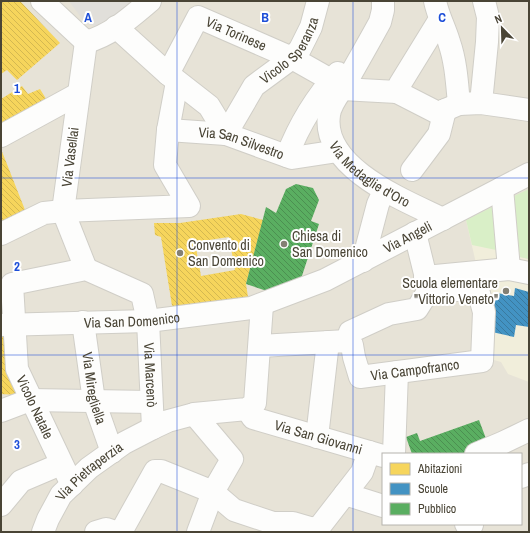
<svg xmlns="http://www.w3.org/2000/svg" width="530" height="533" font-family="'Archivo Narrow',sans-serif">
<defs>
<pattern id="homes-back-hatch" width="6" height="6" patternUnits="userSpaceOnUse"><rect width="6" height="6" fill="#f6d55c"/><path d="M-1 5l2 2M0 0l6 6M5-1l2 2" fill="none" stroke="#d4b851"/></pattern>
<pattern id="schools-back-hatch" width="6" height="6" patternUnits="userSpaceOnUse"><rect width="6" height="6" fill="#4393c3"/><path d="M-1 5l2 2M0 0l6 6M5-1l2 2" fill="none" stroke="#3a7a9f"/></pattern>
<pattern id="public-back-hatch" width="6" height="6" patternUnits="userSpaceOnUse"><rect width="6" height="6" fill="#5aae61"/><path d="M-1 5l2 2M0 0l6 6M5-1l2 2" fill="none" stroke="#4c8f51"/></pattern>
</defs>
<rect width="100%" height="100%" fill="#f2f0ea"/>
<!-- residential -->
<path fill="#e7e3d7" fill-rule="evenodd" d="M1,1H529V532H1ZM383,454H521V524H383Z"/>
<!-- education -->
<path fill="#f1eedb" d="M512,197L520,257L529,259V382L508,374L501,362L487,358L478,272L466,220Z"/>
<!-- green -->
<path fill="#d9efc7" d="M529,189V259L520,257L512,197Z
M496,205L501,251L472,245L466,220Z"/>
<!-- parking -->
<path fill="#e1dfda" d="M69,1H133L104,23L95,26L86,24Z"/>
<!-- homes -->
<path fill="url(#homes-back-hatch)" fill-rule="evenodd" d="M1,1H20L60,43L17,80L7,70L1,74Z
M22,86L28,94L40,89L48,102L1,128V99Z
M1,149L27,215L1,226Z
M241,214L263,220L246,284L248,297L173,312L161,237L155,235L154,223H180ZM229,237L235,270L201,276L195,242Z
M1,329H9L17,395L1,394Z"/>
<!-- schools -->
<path fill="url(#schools-back-hatch)" d="M515,288L529,292V327L516,325L514,337L492,332L490,322L497,293L514,296Z"/>
<!-- public -->
<path fill="url(#public-back-hatch)" d="M296,184L313,188L319,200L311,221L319,224L298,288L270,292L246,284L266,207L276,213L286,189Z
M479,420L488,444L462,454H412L406,437L417,433L420,441Z"/>
<g fill="none" stroke-linecap="round" stroke-linejoin="round">
<!-- minor casing -->
<g stroke="#d0cec7" stroke-width="24">
<g id="minor">
<path d="M42,1L86,42C110,36 131,17 150,1"/>
<path id="s1" d="M383,1V10L380,22C368,44 356,65 344,86C338,95 330,105 329,115C321,168 406,201 443,219"/>
<path d="M435,1C438,16 445,28 449,42C456,62 457,83 459,104"/>
<path id="s2" d="M116,27L168,74L209,106L226,134L254,86L292,58L300,49L311,27L318,1"/>
<path d="M86,42L63,211L86,269"/>
<path id="s3" d="M168,74L198,17L292,58L331,80"/>
<path d="M342,89L397,92L400,84L440,19"/>
<path d="M397,92L438,113L459,104L481,103L529,110"/>
<path d="M481,103L487,42L488,17L484,1"/>
<path id="s4" d="M168,130L226,134L292,158L338,151"/>
<path d="M1,136L78,94"/>
<path d="M287,156C299,125 315,98 338,73"/>
<path d="M412,170L439,134L445,110"/>
<path d="M502,188L509,269"/>
<path d="M1,234L44,213L63,211L189,206L165,165L168,130L177,82"/>
<path d="M363,261L378,204L384,191"/>
<path d="M425,277L509,269L529,273"/>
<path id="s5" d="M83,322L94,401L112,452"/>
<path id="s6" d="M1,325L148,321L251,308L325,280L529,174"/>
<path d="M347,341L350,332L389,314L417,309L429,290"/>
<path id="s7" d="M260,346L347,341L352,345L354,357L360,377L482,361L484,312L478,290H429L415,233"/>
<path id="s8" d="M247,409L253,418L383,456"/>
<path d="M1,411L30,400L151,402"/>
<path d="M194,414L232,459L213,492L198,532"/>
<path d="M317,437L328,342"/>
<path d="M394,454L397,372"/>
<path d="M476,454L502,443L529,430"/>
<path d="M521,477L529,474"/>
<path id="s9" d="M72,485L17,369L12,284L86,269L142,294L148,321L153,428"/>
<path d="M345,494L383,506"/>
<path d="M1,505L21,481L61,464"/>
<path d="M466,524L472,525"/>
<path id="s10" d="M43,532L48,519L61,495L89,468L124,443L153,428L168,421L194,414L247,409L255,403L262,305"/>
<path d="M96,532L106,529L115,532"/>
<path d="M121,532L155,471H161L213,492L234,510L273,523H293L317,530L362,472L369,452"/>
</g>
</g>
<!-- minor -->
<use href="#minor" stroke="#fdfdfc" stroke-width="22"/>
</g>
<!-- grid -->
<path fill="none" stroke="#1d4ed8" stroke-width="1" stroke-opacity="0.55" d="M177,1V532M353,1V532M1,178H529M1,355H529"/>
<!-- markers -->
<g fill="#848074" stroke="#fff" stroke-width="1.5">
<circle cx="284" cy="244" r="4"/>
<circle cx="180" cy="253" r="4"/>
<circle cx="506" cy="291" r="4"/>
</g>
<g text-anchor="middle" dominant-baseline="central" stroke-width="4" stroke-linejoin="round" paint-order="stroke">
<!-- street labels -->
<g font-size="14" fill="#494435" stroke="#fff">
<text stroke="none"><textPath href="#s3" startOffset="106">Via Torinese</textPath></text>
<text stroke="none"><textPath href="#s2" startOffset="262">Vicolo Speranza</textPath></text>
<text stroke="none"><textPath href="#s4" startOffset="75">Via San Silvestro</textPath></text>
<text transform="translate(70 157) rotate(-83)">Via Vasellai</text>
<text stroke="none"><textPath href="#s1" startOffset="205">Via Medaglie d'Oro</textPath></text>
<text stroke="none"><textPath href="#s6" startOffset="423">Via Angeli</textPath></text>
<text stroke="none"><textPath href="#s6" startOffset="131">Via San Domenico</textPath></text>
<text stroke="none"><textPath href="#s7" startOffset="182">Via Campofranco</textPath></text>
<text stroke="none"><textPath href="#s9" startOffset="432">Via Marcenò</textPath></text>
<text stroke="none"><textPath href="#s5" startOffset="67">Via Miregliella</textPath></text>
<text transform="translate(35 407) rotate(65)">Vicolo Natale</text>
<text stroke="none"><textPath href="#s8" startOffset="79">Via San Giovanni</textPath></text>
<text stroke="none"><textPath href="#s10" startOffset="78">Via Pietraperzia</textPath></text>
</g>
<!-- poi labels -->
<g font-size="14" fill="#494435" stroke="#fff" text-anchor="start">
<text x="292" y="236">Chiesa di<tspan x="292" dy="16">San Domenico</tspan></text>
<text x="188" y="245">Convento di<tspan x="188" dy="16">San Domenico</tspan></text>
<text x="498" y="283" text-anchor="end">Scuola elementare<tspan x="498" dy="16">"Vittorio Veneto"</tspan></text>
</g>
</g>
<g font-size="13" text-anchor="middle" font-weight="bold" fill="#1d4ed8" stroke="#fff" stroke-width="4" stroke-linejoin="round" paint-order="stroke">
<text x="88" y="22">A</text>
<text x="265" y="22">B</text>
<text x="442" y="22">C</text>
<text x="17" y="93">1</text>
<text x="17" y="271">2</text>
<text x="17" y="449">3</text>
</g>
<!-- border -->
<rect width="530" height="533" fill="none" stroke="#494435" stroke-width="4"/>
<!-- legend -->
<rect x="382" y="453" width="140" height="72" fill="#ffffff" stroke="#b6b4ae"/>
<rect x="390" y="463" width="20" height="12" fill="#f6d55c" stroke="#b6b4ae"/>
<text x="418" y="473" font-size="12" fill="#494435">Abitazioni</text>
<rect x="390" y="483" width="20" height="12" fill="#4393c3" stroke="#b6b4ae"/>
<text x="418" y="493" font-size="12" fill="#494435">Scuole</text>
<rect x="390" y="503" width="20" height="12" fill="#5aae61" stroke="#b6b4ae"/>
<text x="418" y="513" font-size="12" fill="#494435">Pubblico</text>
<!-- north arrow -->
<g transform="translate(502 28) rotate(337)" stroke="#ffffff" stroke-width="3" paint-order="stroke">
<path d="M0-3L7 15L0 10L-7 15Z" fill="#494435"/>
<text y="-6" font-size="11" font-weight="bold" text-anchor="middle" fill="#494435">N</text>
</g>
</svg>
